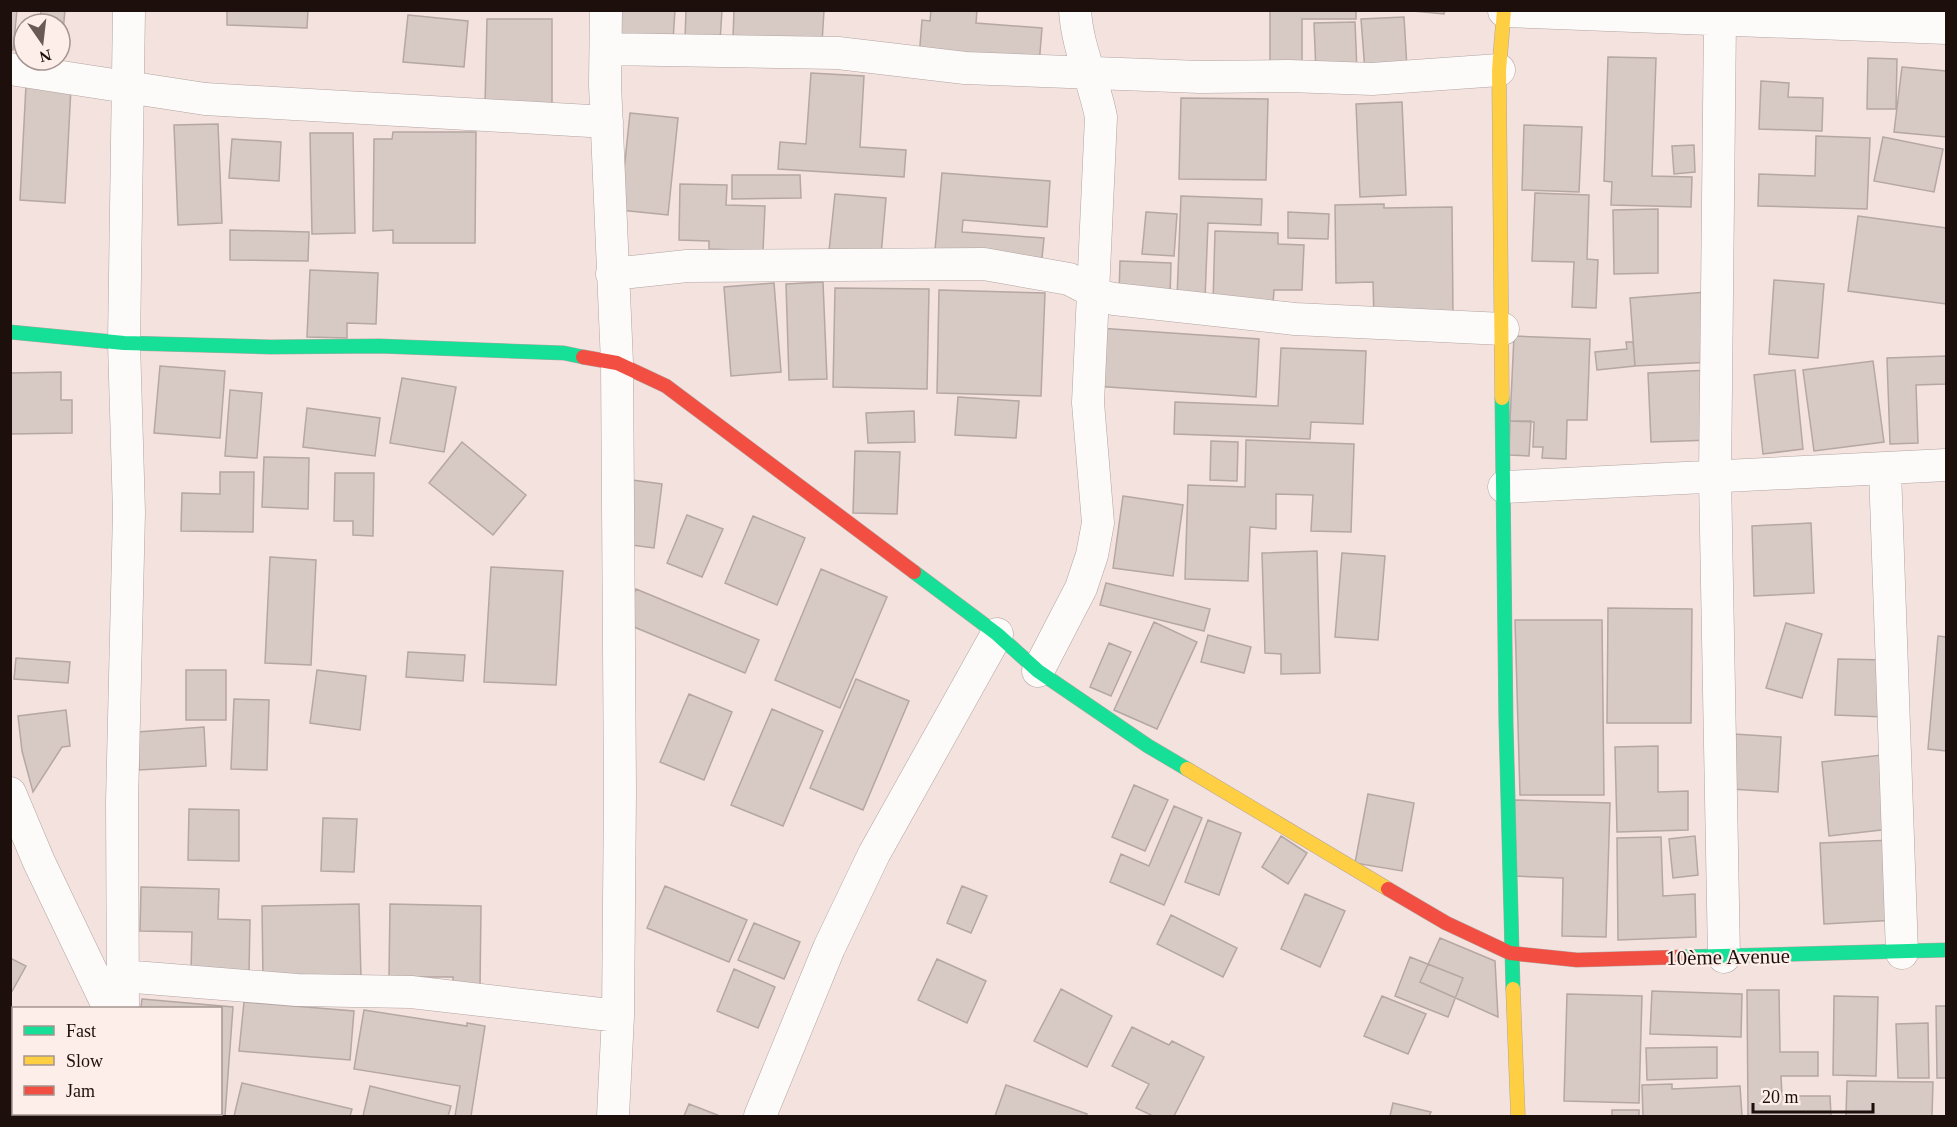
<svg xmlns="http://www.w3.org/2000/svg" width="1957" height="1127" font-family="'Times New Roman',serif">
<rect width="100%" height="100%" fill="#f3e2dd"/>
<!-- building -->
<path fill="#d7c9c4" stroke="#b5a7a3" stroke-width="1.5" d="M10,10H17L13,50L10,49Z
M41,10H65L61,53L60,24H40Z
M227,10H308L307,28L227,25Z
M610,10H675L673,40L609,37Z
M686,10H722L720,42L685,40Z
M734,10H824L822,43L733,39Z
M931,10H977L976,23L1042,28L1039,65L919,58L922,20L930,21Z
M1270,10H1356V19H1302V69H1270Z
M1402,10H1445L1444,14Z
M408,15L468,21L464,67L403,62Z
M1404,17L1407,68L1365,71L1361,19Z
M487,19H552V106H485Z
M1355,22L1357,71L1316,73L1314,23Z
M1608,57L1656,58L1652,176L1692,177L1691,207L1611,205L1612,182L1604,181Z
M1868,58L1897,59L1896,109H1867Z
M1902,67L1946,71V137L1894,132Z
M811,73L864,76L860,147L906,150L904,177L778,169L780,142L806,144Z
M1761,81L1789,83L1788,97L1823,98L1822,131L1759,129Z
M26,85L71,87L65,203L20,200Z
M1181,98L1268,99L1266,180L1179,179Z
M1402,102L1406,195L1360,197L1356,104Z
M630,113L678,118L668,215L620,210Z
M218,124L222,223L178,225L174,125Z
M1524,125L1582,127L1579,192L1522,190Z
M393,132H476L475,243H393V230L373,231L374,139H392Z
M310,133H353L355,233L312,234Z
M1816,136L1870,138L1867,209L1758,206L1759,174L1815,176Z
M1883,137L1943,149L1934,192L1874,181Z
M232,139L281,142L279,181L229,178Z
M1694,145L1695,172L1674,174L1672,146Z
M942,173L1050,181L1047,227L963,220L962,232L1044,238L1042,258L935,250Z
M732,175H800L801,198L732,199Z
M680,184L727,185L726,205L765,206L763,251L709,249V241L679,240Z
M1535,193L1589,195L1587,259L1598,260L1596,308L1572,307L1574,262L1532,261Z
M835,194L886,198L881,255L829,251Z
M1181,196L1262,199L1261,225L1208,223L1205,299L1177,298Z
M1384,204V208L1452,207L1453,317L1374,318L1373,282L1336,283L1335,205Z
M1658,209V273L1614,274L1613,210Z
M1146,212L1177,214L1174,256L1142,254Z
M1288,212L1329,214L1328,239L1288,238Z
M1858,216L1946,228V304L1848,291Z
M230,230L309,232L308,261L230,260Z
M1215,231L1278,233V244L1304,245L1302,290H1274L1273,304L1213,303Z
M1120,261L1171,263L1170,297L1119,295Z
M310,270L378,273L376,324L347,323V338L307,337Z
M1774,280L1824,284L1818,358L1769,354Z
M823,282L827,379L789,380L786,284Z
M774,283L781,372L731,376L724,287Z
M835,288L929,289L927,389L833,387Z
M939,290L1045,293L1041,396L937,393Z
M1707,292L1712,362L1635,366L1630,298Z
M1098,328L1259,339L1256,397L1094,386Z
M1514,336L1590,339L1587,420H1567L1566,459L1542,458L1543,447H1533L1534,422L1510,421Z
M1626,342H1633L1635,366L1597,370L1595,352L1627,349Z
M1281,348L1366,351L1363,424L1311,422L1310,439L1174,434L1175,402L1278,406Z
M1946,356V384L1916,385L1918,443L1890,444L1887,358Z
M1873,361L1884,442L1814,451L1803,370Z
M160,366L225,371L220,438L154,433Z
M1710,370L1713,440L1651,442L1648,373Z
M1795,370L1803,449L1763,454L1754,375Z
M61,372V400H72V433L10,434V373Z
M402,378L456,387L444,452L390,443Z
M230,390L262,393L257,458L225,456Z
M958,397L1019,401L1016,438L955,435Z
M307,408L380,418L375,456L303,447Z
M914,411L915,442L868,443L866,413Z
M1510,421H1531L1529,456L1509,455Z
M1246,440L1354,444L1351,532L1311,531L1313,495L1276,494V529L1250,527L1248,581L1185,579L1188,485L1245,487Z
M1211,441L1238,442L1237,481L1210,480Z
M462,442L526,495L493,535L429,483Z
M855,451L900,452L897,514L853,513Z
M264,457L309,458L308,509L262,507Z
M220,472H254L253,532L181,531L182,493L220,494Z
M335,473H374L373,536L353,535V521H334Z
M632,480L662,484L654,548L624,544Z
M1123,496L1183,505L1173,576L1113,568Z
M687,515L723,529L702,577L667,563Z
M753,516L805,538L777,605L725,583Z
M1811,523L1814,593L1754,596L1752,526Z
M1317,551L1320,673L1281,674V654L1265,653L1262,553Z
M1342,553L1385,556L1378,640L1335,637Z
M270,557L316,560L311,665L265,663Z
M491,567L563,571L556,685L484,682Z
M821,569L887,597L840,708L775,680Z
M1106,583L1210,609L1204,631L1100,605Z
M636,589L759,640L745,673L622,622Z
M1608,608L1692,609L1691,723H1607Z
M1515,620H1602L1604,795H1520Z
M1154,622L1197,642L1157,729L1114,710Z
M1786,623L1822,634L1802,698L1766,688Z
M1208,635L1251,647L1244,673L1201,662Z
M1938,636L1946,637V751L1928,749Z
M1109,643L1131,652L1111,696L1090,687Z
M408,652L465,655L463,681L406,677Z
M16,658L70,662L68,683L14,679Z
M1838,659L1887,660L1885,717L1835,715Z
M186,670H226V720H186Z
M317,670L366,676L360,730L310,723Z
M856,679L909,701L863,810L810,788Z
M689,694L732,712L704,780L660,762Z
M234,699L269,700L267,770L231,769Z
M772,709L823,731L783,826L731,805Z
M66,710L70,746L62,747L33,792L22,751L18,716Z
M204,727L206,766L139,770L137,732Z
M1734,734L1781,737L1778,792L1731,789Z
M1658,746V792L1688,791V830L1617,832L1615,747Z
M1882,755L1890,829L1829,836L1822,762Z
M1134,785L1168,800L1145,851L1112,837Z
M1368,794L1414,803L1402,871L1355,863Z
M1514,800L1610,803L1606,937L1562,936L1563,878L1512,876Z
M1174,806L1202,818L1164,905L1110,882L1121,854L1149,866Z
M189,809L239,810V861L188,860Z
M323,818L357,819L354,872L321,871Z
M1208,820L1241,833L1219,895L1185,882Z
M1281,836L1307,853L1288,884L1262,867Z
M1695,836L1698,875L1673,878L1669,839Z
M1661,837L1663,896L1695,894L1696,937L1618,940L1617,838Z
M1893,840L1897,920L1824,924L1820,843Z
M665,886L747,920L729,962L647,928Z
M962,886L987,896L971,933L947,923Z
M141,887L219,889L218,919L250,920L249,973L191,971L192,932L140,931Z
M1305,894L1345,911L1320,967L1281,949Z
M359,904L361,978L263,980L262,906Z
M390,904L481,906L480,988H453V977H389Z
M1171,915L1237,948L1223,977L1157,944Z
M754,923L800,942L784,979L738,960Z
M1440,938L1495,961L1498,1017L1420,982Z
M1410,957L1463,978L1448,1017L1395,996Z
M10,958L26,966L10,995Z
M937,959L986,981L967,1023L918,1000Z
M734,969L775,987L758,1028L717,1011Z
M1061,989L1112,1016L1087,1067L1034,1041Z
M1747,990H1779L1780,1052H1818V1076H1781L1782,1096H1830L1831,1116H1748Z
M1652,991L1742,994L1741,1037L1650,1034Z
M1567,994L1642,996L1639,1103L1564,1101Z
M1382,996L1426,1014L1408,1054L1364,1036Z
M1834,996L1878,997L1876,1076L1833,1075Z
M142,999L233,1007L225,1116H132V1114H220V1008H141Z
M244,1002L354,1011L350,1060L239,1051Z
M1936,1006H1946V1078H1937Z
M364,1010L467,1026V1023L485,1026L471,1116H455L460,1086L354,1069Z
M1928,1023L1929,1078H1898L1896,1024Z
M1132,1027L1169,1045L1172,1041L1204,1057L1174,1116H1153L1136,1108L1149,1084L1112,1066Z
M1717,1047V1078L1647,1080L1646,1048Z
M1847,1081L1933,1082L1932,1116H1846Z
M242,1083L352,1109L350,1116H234Z
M1672,1084V1089L1740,1086L1742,1116H1643L1642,1085Z
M1006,1085L1087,1114L1086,1116H995Z
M370,1086L451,1106L448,1116H363Z
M1393,1103L1431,1112L1429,1116H1390Z
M689,1104L720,1116H684Z
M1612,1110H1639V1116H1612Z"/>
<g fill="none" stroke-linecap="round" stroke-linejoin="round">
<!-- street casing -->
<g stroke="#b2a4a0" stroke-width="33">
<path id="street" d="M606,10L605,84L617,363L620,791L618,1016L613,1116
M1504,11L1946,28
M1720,19L1715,477L1724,957
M606,49L838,53L965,68L1200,77L1289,76L1372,79L1499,70
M10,69L205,99L607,122
M612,274L687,266L984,264L1069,279L1104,297L1114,299L1295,319L1503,329
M1885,470L1902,953
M1504,487L1946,465
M1038,671L1081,588L1092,555L1098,523L1088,403L1101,117C1094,81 1077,47 1075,10
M10,793L39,862L109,1008
M122,976L297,990L411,992L618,1016
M123,1008L122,802L129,512L124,343L129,10
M10,1096L14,1097
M58,1114L66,1116
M126,1114V1116
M760,1116L829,948L874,854L997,634"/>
</g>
<!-- fast casing -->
<g stroke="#b2a4a0" stroke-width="15">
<path id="fast" d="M10,332L124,343L270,347L379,346L564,353L583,357
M1502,398L1506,724L1513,989
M914,572L997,634L1038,671L1148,746L1187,769
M1682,957L1946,950"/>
</g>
<!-- slow casing -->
<g stroke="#b2a4a0" stroke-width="15">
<path id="slow" d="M1502,398L1499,70L1504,10
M1187,769L1388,889
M1513,989L1518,1116"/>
</g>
<!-- jam casing -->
<g stroke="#b2a4a0" stroke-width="15">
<path id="jam" d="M583,357L617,363L666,386L914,572
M1388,889L1446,923L1510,953L1577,960L1682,957"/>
</g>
<!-- street -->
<use href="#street" stroke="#fdfbfa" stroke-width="32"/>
<!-- fast -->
<use href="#fast" stroke="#16e098" stroke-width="14"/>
<!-- slow -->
<use href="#slow" stroke="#ffcf43" stroke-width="14"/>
<!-- jam -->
<use href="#jam" stroke="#f24e42" stroke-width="14"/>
</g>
<g text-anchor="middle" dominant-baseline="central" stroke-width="4.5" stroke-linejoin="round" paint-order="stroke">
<!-- street labels -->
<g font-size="21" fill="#1d100c" stroke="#feeee9">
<text transform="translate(1728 957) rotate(-1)">10ème Avenue</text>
</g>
</g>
<!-- border -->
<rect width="1957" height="1127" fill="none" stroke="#1d100c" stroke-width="24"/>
<!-- legend -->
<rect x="12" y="1007" width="210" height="108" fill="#feeee9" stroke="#a49591" stroke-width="1.5"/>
<rect x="24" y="1026" width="30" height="9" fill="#16e098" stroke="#a49591" stroke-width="1.5"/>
<text x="66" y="1037" font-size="18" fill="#1d100c">Fast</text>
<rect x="24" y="1056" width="30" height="9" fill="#ffcf43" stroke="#a49591" stroke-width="1.5"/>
<text x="66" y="1067" font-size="18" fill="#1d100c">Slow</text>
<rect x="24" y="1086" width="30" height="9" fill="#f24e42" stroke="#a49591" stroke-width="1.5"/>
<text x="66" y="1097" font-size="18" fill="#1d100c">Jam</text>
<!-- north arrow -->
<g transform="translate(42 42) rotate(166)"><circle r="28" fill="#feeee9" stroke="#a49591" stroke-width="1.5"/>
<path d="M0-4.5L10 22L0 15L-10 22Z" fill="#685a55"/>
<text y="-9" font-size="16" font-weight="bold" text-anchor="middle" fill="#1d100c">N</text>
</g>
<!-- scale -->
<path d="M1753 1103v9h120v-9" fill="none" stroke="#1d100c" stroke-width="3"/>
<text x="1762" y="1103" font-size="18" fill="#1d100c" stroke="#feeee9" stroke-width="4.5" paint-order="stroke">20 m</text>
</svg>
